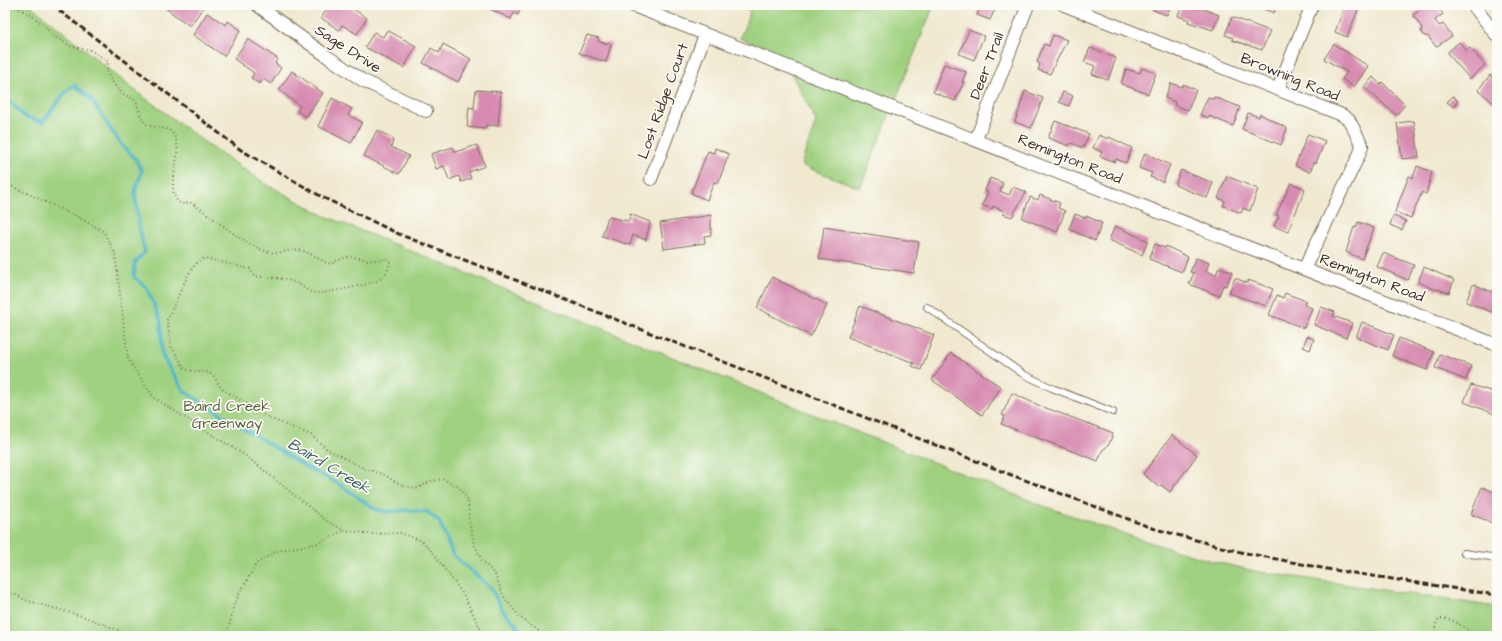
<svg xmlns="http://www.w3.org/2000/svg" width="1502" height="641" font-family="'Architects Daughter',sans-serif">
<rect width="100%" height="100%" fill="#fdfcf7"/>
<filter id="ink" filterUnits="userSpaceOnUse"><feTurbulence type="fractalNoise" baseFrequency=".025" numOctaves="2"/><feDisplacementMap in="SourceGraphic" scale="8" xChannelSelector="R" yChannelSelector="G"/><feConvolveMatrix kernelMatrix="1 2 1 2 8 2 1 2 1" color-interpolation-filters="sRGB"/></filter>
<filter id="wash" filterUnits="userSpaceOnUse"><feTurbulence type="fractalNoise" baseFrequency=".012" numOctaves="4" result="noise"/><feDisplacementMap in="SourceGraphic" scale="16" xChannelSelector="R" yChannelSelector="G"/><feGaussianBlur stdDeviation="0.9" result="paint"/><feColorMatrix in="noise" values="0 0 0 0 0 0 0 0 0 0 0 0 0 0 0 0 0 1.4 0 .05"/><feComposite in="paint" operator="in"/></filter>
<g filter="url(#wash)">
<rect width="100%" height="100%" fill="#f0e9d0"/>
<!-- green -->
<path fill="#a0d181" stroke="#6e7e50" d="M5,5H30L133,89L207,144L266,184L325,216L842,426L1041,505L1145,541L1204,559L1254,571L1497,607V636H5Z
M742,5H934L860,188L801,165L816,121L782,56L740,38L750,12Z"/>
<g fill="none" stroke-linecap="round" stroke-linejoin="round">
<!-- stream -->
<path stroke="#47b3c4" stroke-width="3.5" d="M5,96L25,117L43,122L63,95L74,85L90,98L122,146L135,158L142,171L135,192L139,227L145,252L135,263L134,277L147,288L161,322L162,356L184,391L306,467L339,484L375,509L389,512L407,510L427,512L439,521L453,555L491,588L502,610L515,623L523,636"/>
</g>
<g id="blocks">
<!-- building -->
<path fill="#d78bb1" d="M161,5H205L190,26Z
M306,5H320L315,11Z
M330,5H347L367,18L357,34L342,25L339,30L321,18Z
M482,5H522L518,15L514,13L511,19Z
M981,5H997L990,20L977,15Z
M1149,5H1171L1167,15L1153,10L1154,7Z
M1182,5H1194L1219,15L1213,30L1188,22L1189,20L1178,16Z
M1260,5H1277L1274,13L1259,7Z
M1345,5H1360L1347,37L1335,32Z
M1427,5H1436L1443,14L1435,20L1439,26L1443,24L1452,36L1436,47L1428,36H1424L1421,31L1422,28L1413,15Z
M207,13L226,25L228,21L241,30L224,56L193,35Z
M1232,17L1270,31L1262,50L1232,40L1233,38L1225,35Z
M387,30L416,46L404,68L365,47L374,32L383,37Z
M969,30L984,36L974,60L959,54Z
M587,35L599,38L598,41L607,44L608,42L611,44L606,62L579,53Z
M1053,35L1067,40L1050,74L1038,70L1040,64L1037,62L1044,44L1049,46Z
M248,39L278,59L275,63L281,68L271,84L263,79L260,84L251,78L254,73L234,59Z
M1459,42L1467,51L1470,48L1485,65L1470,79L1447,53Z
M443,44L471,59L458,82L423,63L431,48L439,53Z
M1334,44L1368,66L1354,87L1342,79L1347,72L1324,59Z
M1090,48L1116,58L1108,80L1092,74L1095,66L1084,62Z
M944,64L966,72L962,82H964L955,101L933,92Z
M1142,68L1156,73L1148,94L1121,84L1126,69L1140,73Z
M292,71L323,93L306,117L297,111L300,106L279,90Z
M1490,75L1497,80V106L1478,90Z
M1373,77L1380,84L1382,82L1405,105L1396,115L1364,87Z
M1171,83L1182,87L1183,84L1196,90L1188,110L1174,105L1175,102L1165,98Z
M476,90L501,92L498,126L486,125L485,129L467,127L469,107L474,108Z
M1025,91L1043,98L1031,128L1015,122Z
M1063,92L1073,96L1069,106L1059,102Z
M1453,96L1458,101L1453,107L1447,102Z
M1208,97L1213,99L1214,97L1240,107L1233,126L1209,116V118L1200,115Z
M332,98L352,109L348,115L362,122L351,143L318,126Z
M1248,113L1259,117L1260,114L1287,128L1281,145L1242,129Z
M1055,121L1089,134L1083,148L1071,143L1069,146L1048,138Z
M1414,121L1419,157L1402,159L1397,123Z
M377,130L394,139L391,147L409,156L399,174L364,156Z
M1308,134L1325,141L1316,163L1314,162L1310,172L1295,166Z
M1099,135L1108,139L1109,137L1132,148L1126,163L1116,159L1115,162L1100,156L1102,152L1093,148Z
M477,145L485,166L469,172L471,179L461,182L459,176L449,180L444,166L436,169L431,154L453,147L455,152Z
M715,148L729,154L718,183L714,182L707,200L691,193L708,151L714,153Z
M1145,153L1170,165L1163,182L1150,177L1152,173L1139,168Z
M1417,166L1432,172L1426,194L1422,192L1411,218L1395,212L1409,176L1413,178Z
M1181,170L1213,183L1207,198L1175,185Z
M1227,176L1258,189L1250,211L1243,208L1241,213L1223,206L1225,201L1218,198Z
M990,178L1003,183L1000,191L1009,195L1013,187L1026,192L1012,217L1003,214L1004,211L993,206L992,209L982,205L988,192L985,191Z
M1291,183L1305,189L1288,232L1274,226L1279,216L1276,215Z
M1040,195L1060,203L1058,208L1065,211L1057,232L1022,218L1030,197L1038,200Z
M630,214L650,222L646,240L633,235L630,245L602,236L608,217L629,221Z
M1075,214L1085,218L1086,216L1102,223L1095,241L1069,229Z
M711,215V235L704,236L705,243L664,249L660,223Z
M1393,216L1406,221L1402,230L1390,225Z
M1358,222L1374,228L1362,259L1346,252L1354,227L1356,228Z
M1115,226L1148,241L1142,255L1109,240Z
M824,227L919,242L914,273L819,259Z
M1155,244L1165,248L1166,246L1188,257L1182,272L1149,259Z
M1383,253L1414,265L1408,280L1377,267Z
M1196,258L1209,263L1206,271L1216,275L1219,267L1232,272L1226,286L1223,285L1219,296L1189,284L1194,273L1190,272Z
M1424,267L1454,280L1449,293L1437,289L1436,290L1418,282Z
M772,277L827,305L811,336L757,308Z
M1235,278L1247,283L1248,280L1273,289L1266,306L1229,293Z
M1473,284L1497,294V314L1466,302Z
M1285,293L1306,301L1304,305L1312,308L1304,328L1269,315L1277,295L1283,298Z
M860,306L934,335L921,370L912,366L914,363L848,337Z
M1321,307L1335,312L1333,316L1352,323L1346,338L1314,325Z
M1362,322L1394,335L1388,350L1356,337Z
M1307,336L1314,339L1310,350L1303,347Z
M1399,338L1434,352L1427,370L1392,356Z
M951,353L1001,387L982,415L932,380Z
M1440,354L1471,366L1466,380L1435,368Z
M1471,385L1497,393V415L1464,402Z
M1012,393L1038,405L1111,432L1113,434L1109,444L1102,451L1098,461L1001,424L1005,416L1002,415Z
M1172,435L1197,455L1170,492L1161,485L1159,487L1143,474Z
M1482,487L1497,493V525L1471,514Z"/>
</g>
</g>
<g filter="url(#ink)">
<use href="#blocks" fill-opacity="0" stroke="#7a6d5c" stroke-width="1"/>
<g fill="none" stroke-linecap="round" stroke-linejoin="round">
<!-- lane casing -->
<g stroke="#7a6d5c" stroke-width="8">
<path id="lane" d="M927,307L1023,374L1052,388L1113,412
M1464,553L1497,558"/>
</g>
<!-- street casing -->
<g stroke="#7a6d5c" stroke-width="14">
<path id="street" d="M257,5L328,57L362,80L426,111
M631,5L1497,345
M1064,5L1342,115L1349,120L1362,145L1360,153L1304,269
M1473,5L1497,36
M1278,89L1312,5
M976,139L1028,5
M651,179L705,35"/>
</g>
<!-- path -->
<path stroke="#7a6d5c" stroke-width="2" stroke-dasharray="1 3" stroke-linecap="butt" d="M12,5L28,13L43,24L53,36L72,47L90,50L108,61C108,64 107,68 107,71C108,78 119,92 125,95C130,98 135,98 137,104C140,111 140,120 148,125C157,129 168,126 173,134C187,153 161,190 181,204L191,203C215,217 242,245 269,252C279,254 288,250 297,250C309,250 319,261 331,264C349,254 349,256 368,260C374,261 381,259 387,259L390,262C390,269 383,278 376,281C371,284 323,294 316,293C306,292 303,285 294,282C282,277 268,278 254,276L250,269L204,258L197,262L188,275L167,320L171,346L185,369L197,372H206L213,375L221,388L269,418L311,435L327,449L365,469L383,474L397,483L408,487L418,488L431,481L443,479L459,487L468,500L469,520L474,544L482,560L495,575L505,599L521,618L546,636
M5,183L80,218L103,231L115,253L128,359L154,398L246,456L328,522L344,530L371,534L400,533L422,541L433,553L463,594L484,636
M5,589L25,600L85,617L132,636
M225,636L229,627L234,604L256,564L277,551L319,543L344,530
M1434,636L1436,624L1439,619C1455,617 1464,628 1476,636"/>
<!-- lane -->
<use href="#lane" stroke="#fff" stroke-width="6"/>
<!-- street -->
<use href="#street" stroke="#fff" stroke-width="12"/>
<!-- rail -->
<path stroke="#3b2a1e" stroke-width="3" stroke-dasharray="6 3" stroke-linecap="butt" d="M52,5L241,150L324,198L401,235L1009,474L1152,528L1236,551L1327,569L1497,595"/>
</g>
</g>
<g text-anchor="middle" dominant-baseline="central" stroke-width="3.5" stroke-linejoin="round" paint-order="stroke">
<!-- street labels -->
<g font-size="15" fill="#3b2a1e" stroke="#fdfcf7">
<text transform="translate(348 49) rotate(33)">Sage Drive</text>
<text transform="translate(987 66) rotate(-69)">Deer Trail</text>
<text transform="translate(1290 77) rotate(22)">Browning Road</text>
<text transform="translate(663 101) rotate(-70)">Lost Ridge Court</text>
<text transform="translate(1070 159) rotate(22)">Remington Road</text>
<text transform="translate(1372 278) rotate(21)">Remington Road</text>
</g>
<!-- park labels -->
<g font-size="15" fill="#595c3c" stroke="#fdfcf7">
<text x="227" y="406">Baird Creek<tspan x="227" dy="17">Greenway</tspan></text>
</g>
<!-- water labels -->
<g font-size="16" font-style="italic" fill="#406160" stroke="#fdfcf7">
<text transform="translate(329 466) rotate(31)">Baird Creek</text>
</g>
</g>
<!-- margin -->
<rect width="1502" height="641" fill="none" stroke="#fdfcf7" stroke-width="20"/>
</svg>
